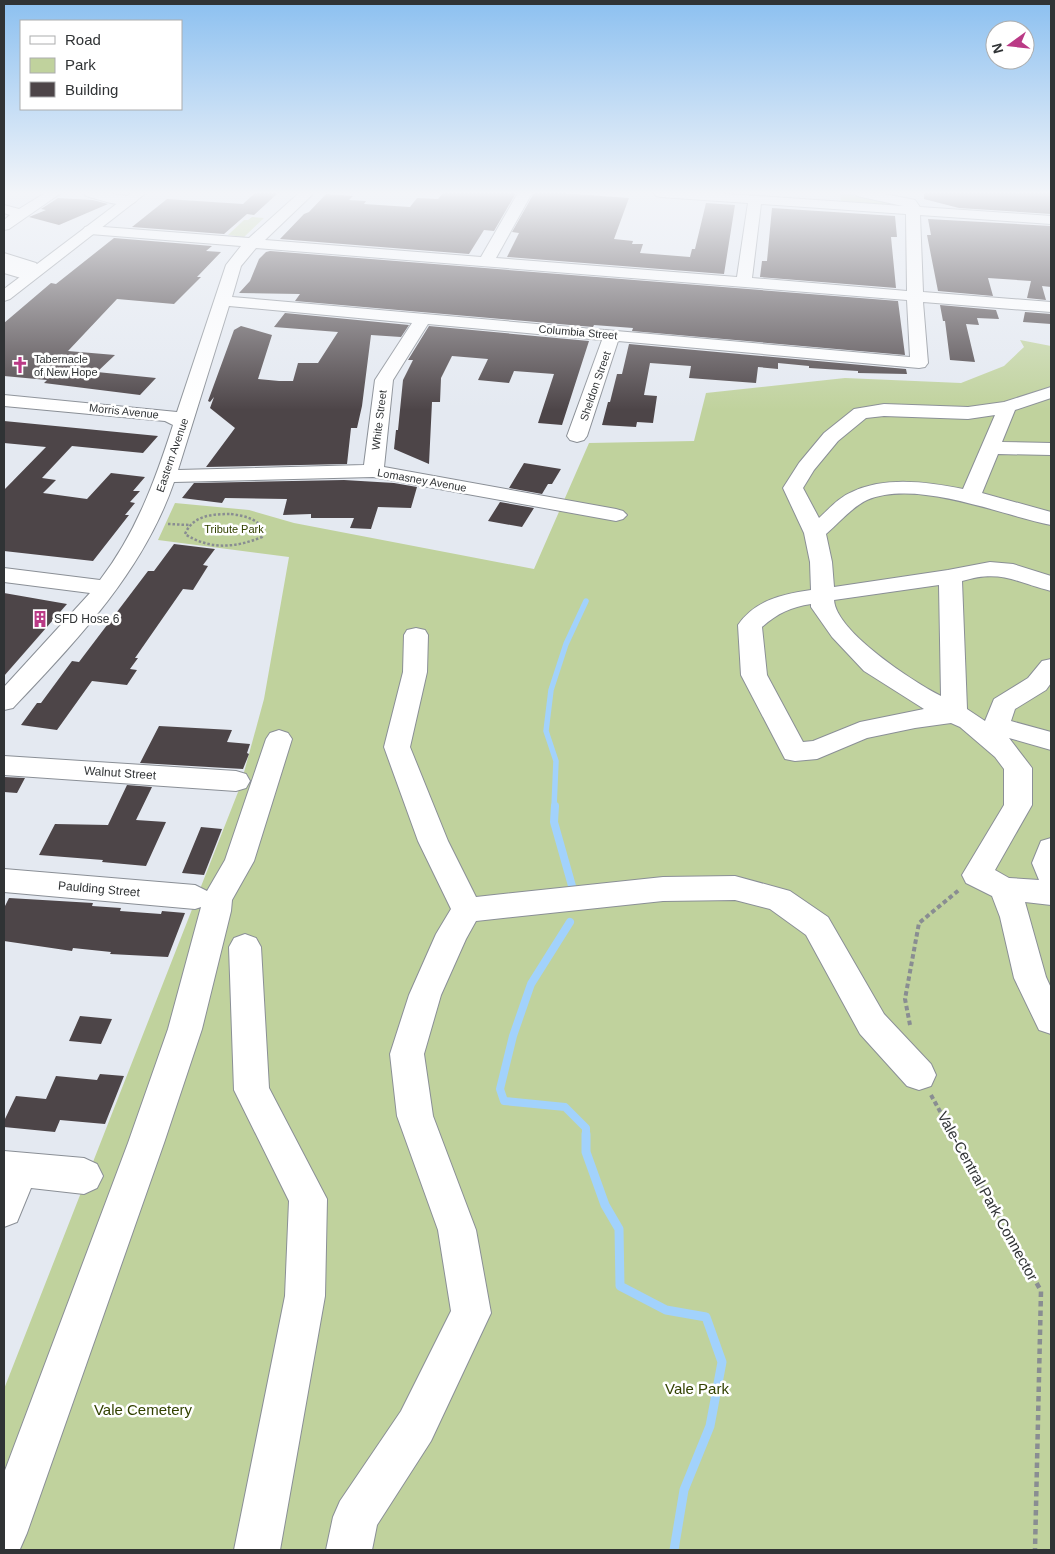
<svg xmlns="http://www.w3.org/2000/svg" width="1055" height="1554" font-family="Helvetica,sans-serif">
<rect width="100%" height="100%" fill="#e4e9f1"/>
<!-- green -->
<path fill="#c0d29d" d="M840,193H843L897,205L841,202Z
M252,217L264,218L244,237L228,235L244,220H248Z
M1020,340L1051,346V1550H4V1389L240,787L264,699L289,557L158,540L175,503L249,510L294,523L534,569L589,443L694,441L706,393L845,378L961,383L1004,366L1024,347Z"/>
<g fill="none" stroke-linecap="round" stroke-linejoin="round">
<!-- stream-far2 -->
<path stroke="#a2d2fc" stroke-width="5.5" d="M554,807L556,761L546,731L551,690L566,644L586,601"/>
<!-- stream-far1 -->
<path stroke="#a2d2fc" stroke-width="8" d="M555,806L554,822L574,893
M570,922L531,984L513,1036L500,1089L504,1101L565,1107L586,1128V1135"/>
<!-- stream -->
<path stroke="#a2d2fc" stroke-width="9" d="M586,1134V1152L605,1205L619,1229L620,1286L666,1310L706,1317L722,1362L710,1426L684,1490L674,1550"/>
</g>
<!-- building -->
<path fill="#4d4548" d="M255,193H278L254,215L247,214L224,234L132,227L167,199L243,204Z
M443,193H516L494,231L484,230L469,254L280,239L304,214L309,212L326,194L353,196L349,200L366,201L364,204L410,207L417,198L438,199Z
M534,193H562L629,198L614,239L633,241L632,244H643L640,253L690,257L692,249H695L706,203L735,205L724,274L507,257L519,233L512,232Z
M924,193H1051V214L959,208L924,199Z
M58,198L93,200L108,204L59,225L29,217L46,210L41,209Z
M772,208L895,216L897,237H891L896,288L760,277L762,261H767Z
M928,219L1051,226V287L1042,286L1046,300L1027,298L1031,281L988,278L993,296L938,291L927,235H931Z
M114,238L212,246L206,251L221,252L197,277H201L174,304L117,299L68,351L115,355L97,372L156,378L140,395L44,383L47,380L4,376V323L51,283L56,284Z
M270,251L898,301L905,355L632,331L633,328L594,325L593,327L295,301L300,294L239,293L250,281L259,259L266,252Z
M940,305L996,310L999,319L977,318L979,325L966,324L975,362L950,360L945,321H943Z
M1025,312L1051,314V324L1023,322Z
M285,313L409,325L401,337L371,335L362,406L357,428H351L347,464L206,467L235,428L210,408L214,397L210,402L208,401L234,330L241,326L272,335L258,379L279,381H293L298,363H318L338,332L274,327Z
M429,326L589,341L562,425L538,423L554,374L514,371L509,383L478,380L488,359L452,356L441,378L440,402H432L429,464L394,449L396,430H398L403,380L413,360H408Z
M629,344L906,369L907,374L858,373V371L809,368V366L778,363V369L758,367L756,383L689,378L691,366L650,363L644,395L657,396L653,423L637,422L636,427L602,425L608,402H610L617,374H622Z
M4,421L158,436L143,453L72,446L42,478L56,480L43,493L87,499L111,473L145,477L133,491H140L130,502L135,503L125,515H129L93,561L4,551V490L46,447L4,443Z
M524,463L561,469L552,484H548L542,494L509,488Z
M344,480L394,483L417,487L411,508L378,507L371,529L350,528L354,518H311V514L283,515L287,499L225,498L222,503L182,498L194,483Z
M500,502L534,508L522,527L488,521Z
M174,544L215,549L203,565L208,566L193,590L183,589L135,658H138L130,669L137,670L127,685L92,681L57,730L21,725L37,703H41L72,661L79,662L148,571H154Z
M4,593L67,604L4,676Z
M159,726L232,730L227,742L250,744L247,753L249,754L243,769L140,763Z
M4,777L25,778L17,793L4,792Z
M127,785L152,787L136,820L166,822L146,866L102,862L103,860L39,855L55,824L108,825Z
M201,827L222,829L204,875L182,873Z
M9,898L93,903L92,906L121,908L120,911L161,914L162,911L185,913L168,957L110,954L111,952L73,948L72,951L4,941V908Z
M80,1016L112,1019L101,1044L69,1041Z
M100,1074L124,1076L105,1124L60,1120L55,1132L4,1127V1121L16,1096L46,1099L56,1076L97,1080Z"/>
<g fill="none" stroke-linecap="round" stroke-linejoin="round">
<!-- minor casing -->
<g stroke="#8a8f96" stroke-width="2">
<path id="minor" d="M45,193H61L9,229L4,230V220L10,215L4,213V205L19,209Z
M84,193C94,192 132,194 137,200C128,211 98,199 86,196Z
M299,193H314L265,240L481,257L518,193H532L496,258L737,277L748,203L661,197L656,196L654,193H715L903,206L857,196L855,193H880L915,200L920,207L1051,216V224L920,215L923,292L1051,302V312L923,302L928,363L925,367L919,368L618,341L587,436L584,440L577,442L570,440L567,436L602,340L428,324L393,380L384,467L616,509L623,511L627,515L623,519L616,521L373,477L174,482C143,572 77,640 13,708L4,710V687L90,593L4,582V568L100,580C136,533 155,481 173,425L165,421L4,406V395L177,412L226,265L241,246L90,234L85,233L83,230L85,227L90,226L249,238ZM761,204L906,214L907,291L752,278ZM256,248L907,300L910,357L232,297L241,266ZM229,306L412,323L375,380L364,465L178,470Z
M4,253L36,263L42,272L39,275L21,278L4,273V263L22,268L4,263Z
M1051,387V398L1015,410L1002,442L1051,443V455L998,454L982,493L1051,512V525C1001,515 917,479 867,500C852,507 839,523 826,534L832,562L834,587L948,570L990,562L1013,564L1051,576V591C1015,582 1001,569 962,581L967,709L985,721L994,699L1028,678L1042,661L1051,659V683L1046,690L1015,709L1011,721L1051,732V750L1009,738L1032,768V805L995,870L1009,878L1039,880L1032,863L1041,841L1051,838V905L1025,902L1046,977L1051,988V1034L1039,1030L1014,978L1000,917L992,896L966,883L962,875L1004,805V769L995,757L960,727L951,723L915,728L867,738L817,759L795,761L785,759L741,675L738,625C755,600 783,594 811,590L810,562L804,533L783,488L799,463L824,433L854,409L884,404L968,407L1004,402ZM995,415L963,489C928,482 885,476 852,492C839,497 829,509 819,518L803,488L814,470L838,441L866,418L884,416L968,419ZM939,585L941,696C914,682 836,632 834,600ZM811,604V607L832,637L864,671L924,709L860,722L813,741L803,742L767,675L762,627C778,613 791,607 811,604Z
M416,628L425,630L428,635L427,672L410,747L448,841L476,897L663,877L735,876L790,891L828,917L884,1014L931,1064L936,1075L931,1086L919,1090L907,1086L860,1034L806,935L770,909L735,900L663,901L476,921L466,939L441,995L424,1054L433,1116L476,1230L491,1313L431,1441L377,1525L372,1550H326L333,1517L340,1501L401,1411L451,1311L438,1230L397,1116L390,1054L409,995L436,934L451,909L418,841L384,747L403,672L404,635L407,630Z
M279,730L288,733L292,739L254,861L232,900L231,911L202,1029L164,1143L27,1533L20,1549L4,1550V1473L128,1143L168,1029L201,907L195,909L4,892V869L195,885L207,891L225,860L266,739L270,733Z
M4,756L236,771L246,774L250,781L246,788L236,791L4,775Z
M245,934L256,938L261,947L269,1088L327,1199L325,1296L280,1550H234L285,1296L289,1201L234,1090L229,947L234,938Z
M4,1151L84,1158L97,1164L103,1176L97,1188L84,1194L31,1188L17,1222L4,1227Z"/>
</g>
<!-- major casing -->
<g stroke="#8a8f96" stroke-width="2">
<path id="major" d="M131,193H146L10,299L4,301V289Z"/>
</g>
<!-- path-far2 -->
<path stroke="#898d92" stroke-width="2.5" stroke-dasharray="2.5 2" stroke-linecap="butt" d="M231,514C245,516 255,518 264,529L262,537C235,548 210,550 185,534C193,515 213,514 231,514Z
M168,524L189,525"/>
<!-- path-far1 -->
<path stroke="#898d92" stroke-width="4" stroke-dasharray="4.5 3" stroke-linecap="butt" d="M910,1025L905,999L919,923L959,890
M931,1095L953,1135"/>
<!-- path -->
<path stroke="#898d92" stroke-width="4.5" stroke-dasharray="5.5 4" stroke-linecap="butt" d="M953,1134L1041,1291L1035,1550"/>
<!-- minor -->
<use href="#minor" fill="#fff" fill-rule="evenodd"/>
<!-- major -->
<use href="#major" fill="#fff" fill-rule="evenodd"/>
</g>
<!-- sky -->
<linearGradient id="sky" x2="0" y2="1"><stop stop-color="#8cc0f0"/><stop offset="0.47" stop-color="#f3f5f9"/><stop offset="1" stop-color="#f3f5f9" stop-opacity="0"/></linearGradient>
<rect width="1055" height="410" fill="url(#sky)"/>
<!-- icons -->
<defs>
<g id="church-bare" transform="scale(1.35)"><path d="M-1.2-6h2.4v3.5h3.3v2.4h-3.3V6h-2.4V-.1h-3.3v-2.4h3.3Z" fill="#ba3a86" stroke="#fff" stroke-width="2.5" paint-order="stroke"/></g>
<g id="building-bare" transform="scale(1.35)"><path d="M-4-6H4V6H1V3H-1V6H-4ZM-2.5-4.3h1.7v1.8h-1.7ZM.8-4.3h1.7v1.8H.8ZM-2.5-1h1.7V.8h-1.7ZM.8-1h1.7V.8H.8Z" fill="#ba3a86" stroke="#fff" stroke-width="2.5" paint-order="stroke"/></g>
</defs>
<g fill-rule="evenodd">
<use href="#church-bare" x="20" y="365"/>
<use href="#building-bare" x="40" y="619"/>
</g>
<g text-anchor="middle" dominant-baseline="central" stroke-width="5" stroke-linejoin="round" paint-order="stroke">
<!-- far-street labels -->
<g font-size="11" fill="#303335" stroke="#fff">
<text transform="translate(578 332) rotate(5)">Columbia Street</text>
<text transform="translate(595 386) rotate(-71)">Sheldon Street</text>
<text transform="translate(124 411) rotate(6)">Morris Avenue</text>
<text transform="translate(379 420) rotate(-83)">White Street</text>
<text transform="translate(172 455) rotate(-71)">Eastern Avenue</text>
<text transform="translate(422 480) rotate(10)">Lomasney Avenue</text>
</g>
<!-- far-poi labels -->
<g font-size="11" fill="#303335" stroke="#fff" text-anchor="start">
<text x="34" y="359">Tabernacle<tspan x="34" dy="13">of New Hope</tspan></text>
</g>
<!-- far-park labels -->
<g font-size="11" fill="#324100" stroke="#fff">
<text x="234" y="529">Tribute Park</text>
</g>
<!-- poi labels -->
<g font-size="12" fill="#303335" stroke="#fff" text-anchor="start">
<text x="54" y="619">SFD Hose 6</text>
</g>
<!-- street labels -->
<g font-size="12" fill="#303335" stroke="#fff">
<text transform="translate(120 773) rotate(4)">Walnut Street</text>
<text transform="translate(99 889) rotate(5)">Paulding Street</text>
</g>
<!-- near-street labels -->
<g font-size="15" fill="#303335" stroke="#fff">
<text transform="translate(988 1196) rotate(61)">Vale-Central Park Connector</text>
</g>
<!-- near-park labels -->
<g font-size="15" fill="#324100" stroke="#fff">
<text x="697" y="1388">Vale Park</text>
<text x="143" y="1409">Vale Cemetery</text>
</g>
</g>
<!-- border -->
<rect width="1055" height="1554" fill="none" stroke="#303335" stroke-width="10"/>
<!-- legend -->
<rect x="20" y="20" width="162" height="90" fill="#ffffff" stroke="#acadae"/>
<rect x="30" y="36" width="25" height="8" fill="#ffffff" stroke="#acadae"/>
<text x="65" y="45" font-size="15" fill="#303335">Road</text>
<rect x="30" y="58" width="25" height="15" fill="#c0d29d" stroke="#acadae"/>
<text x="65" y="70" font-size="15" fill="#303335">Park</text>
<rect x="30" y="82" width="25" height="15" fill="#4d4548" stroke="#acadae"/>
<text x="65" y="95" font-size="15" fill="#303335">Building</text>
<!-- north arrow -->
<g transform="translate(1010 45) rotate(255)"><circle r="24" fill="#ffffff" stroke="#acadae"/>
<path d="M0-4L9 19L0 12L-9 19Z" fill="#ba3a86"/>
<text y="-8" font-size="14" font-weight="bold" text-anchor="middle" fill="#303335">N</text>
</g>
</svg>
